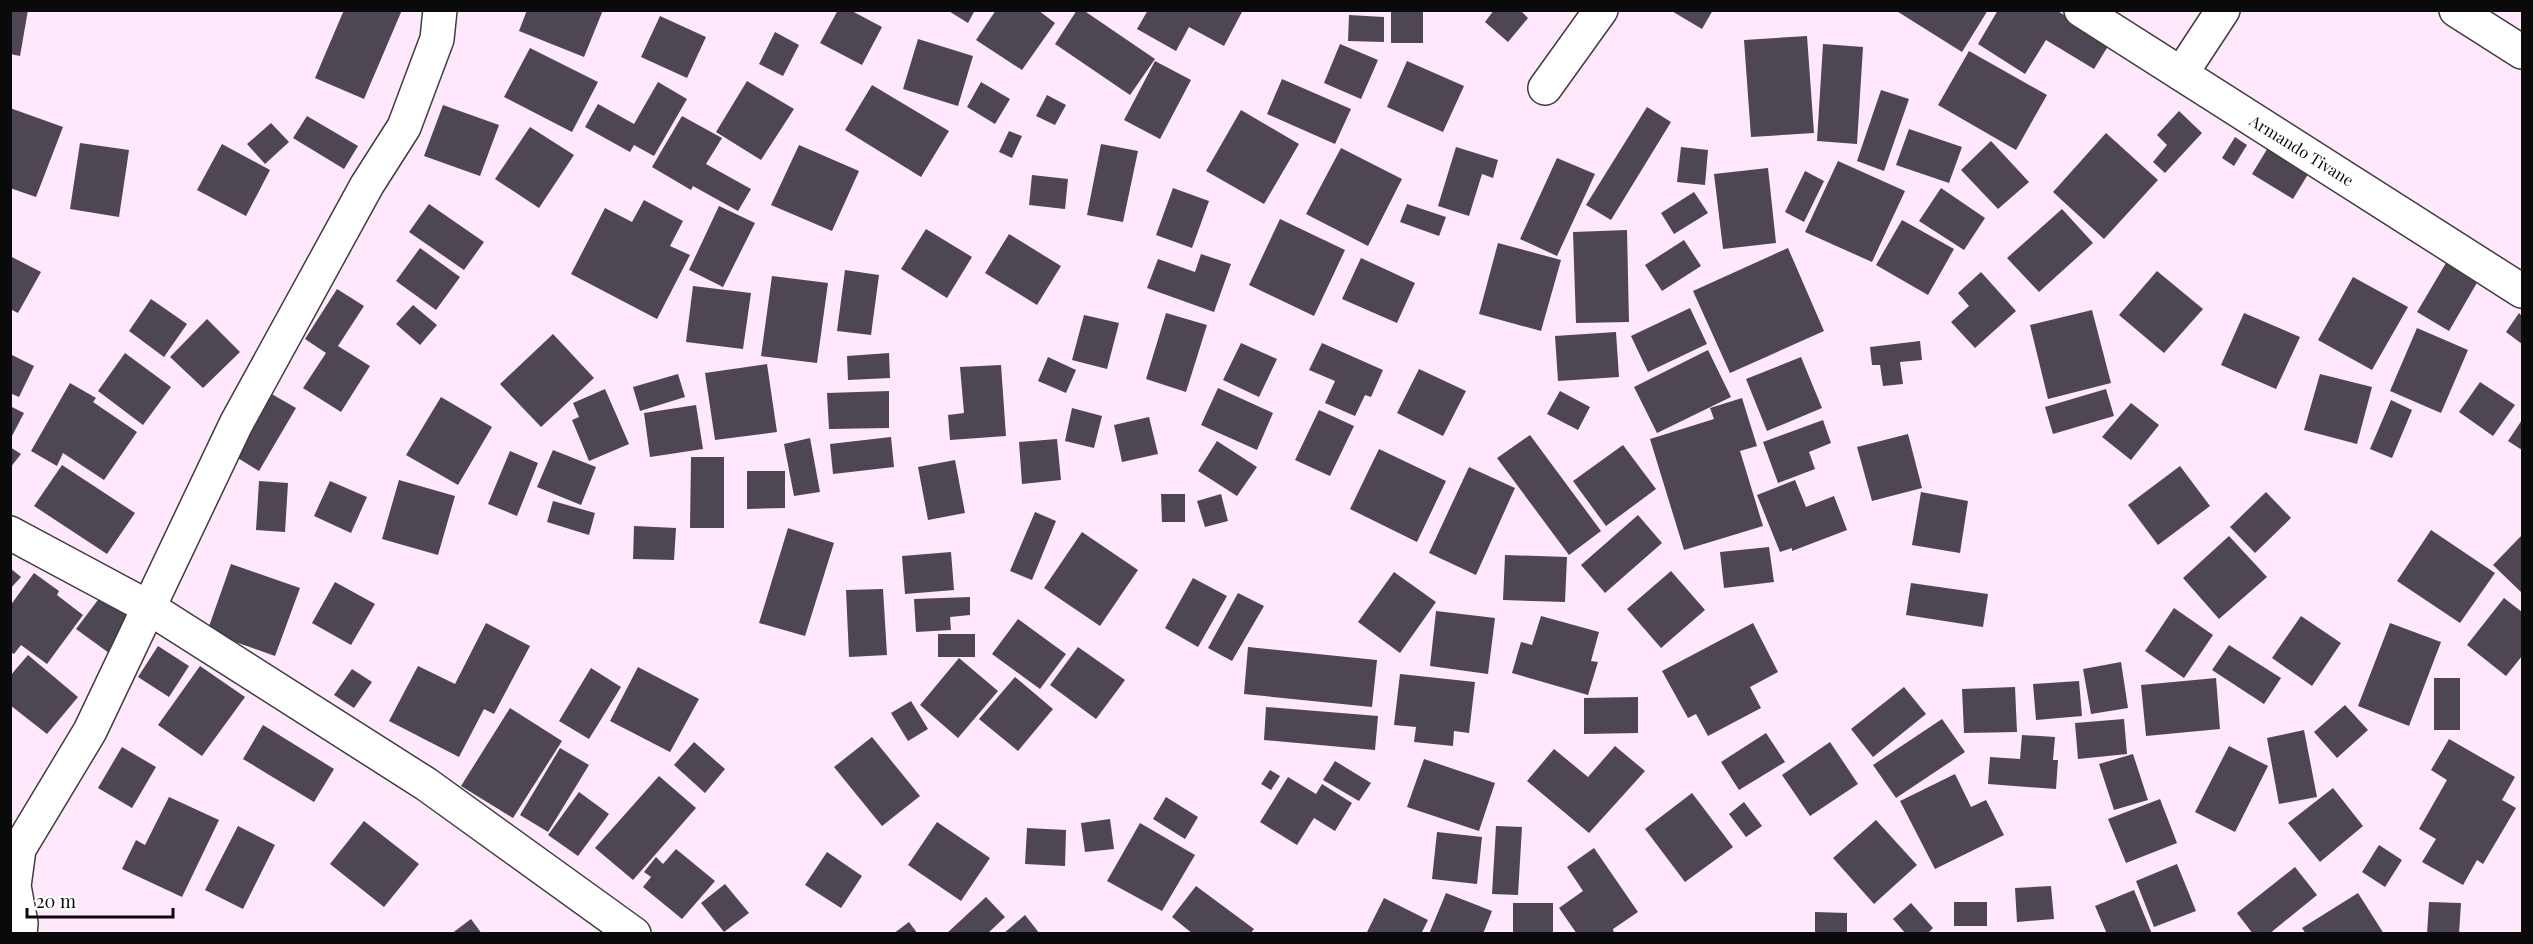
<svg xmlns="http://www.w3.org/2000/svg" width="2533" height="944" font-family="'Playfair Display',serif">
<rect width="100%" height="100%" fill="#ffe7fc"/>
<!-- building -->
<path fill="#4f4653" d="M10,10H28L20,56L10,54Z
M344,10H402L364,99L315,78Z
M527,10H603L584,57L519,31Z
M838,10H850L882,27L862,65L820,43Z
M947,10H975L968,23Z
M996,10H1038L1055,23L1022,70L976,40Z
M1077,10H1083L1155,59L1130,95L1055,44Z
M1148,10H1243L1224,46L1189,27L1176,51L1137,29Z
M1391,10H1423V43H1391Z
M1494,10H1520L1528,18L1508,42L1485,22Z
M1670,10H1713L1702,29Z
M1895,10H1988L1962,52Z
M1998,10H2056L2110,43L2094,69L2046,40L2025,74L1978,44Z
M1349,15L1384,17V42L1348,41Z
M660,16L706,37L687,78L641,57Z
M775,32L799,45L783,76L759,64Z
M1807,36L1814,133L1751,137L1744,40Z
M918,39L973,56L958,106L903,89Z
M1340,44L1378,60L1361,99L1324,83Z
M1823,44L1863,47L1857,144L1817,141Z
M530,48L598,82L572,132L504,97Z
M1969,51L2047,95L2016,150L1938,105Z
M1155,61L1191,80L1160,139L1124,120Z
M1407,61L1464,86L1443,132L1387,107Z
M1282,79L1351,109L1335,144L1267,114Z
M747,81L794,109L761,160L716,132Z
M658,82L687,99L654,156L634,145L630,152L585,127L598,104L634,124Z
M981,82L1010,99L995,124L967,107Z
M872,85L949,131L921,177L845,130Z
M1881,90L1909,99L1884,171L1857,161Z
M1047,95L1066,105L1055,125L1036,116Z
M443,105L499,125L480,176L424,156Z
M1647,107L1671,122L1611,220L1586,205Z
M10,108L63,127L36,197L10,188Z
M1241,110L1299,144L1264,204L1206,171Z
M2179,111L2202,133L2165,173L2153,162L2167,145L2157,135Z
M307,116L358,146L344,169L293,138Z
M682,116L722,138L706,164L751,189L738,211L693,186L691,190L652,167Z
M271,123L289,142L265,164L247,144Z
M530,127L574,155L539,208L495,179Z
M1909,129L1962,147L1949,183L1896,165Z
M1009,131L1022,136L1012,158L999,152Z
M2106,133L2158,180L2104,239L2053,192Z
M2235,137L2247,145L2234,166L2222,158Z
M1991,141L2029,182L1998,209L1961,170Z
M80,143L129,150L119,217L70,209Z
M222,144L270,170L246,216L197,190Z
M1101,144L1138,151L1123,222L1087,215Z
M799,145L859,171L832,231L771,205Z
M2269,146L2310,171L2293,199L2252,174Z
M1456,147L1498,160L1493,178L1482,174L1469,216L1438,206Z
M1681,147L1708,150L1705,185L1677,182Z
M1341,148L1402,179L1368,246L1306,214Z
M1557,158L1595,174L1557,256L1520,239Z
M1838,161L1905,191L1872,262L1805,232Z
M1768,168L1776,243L1723,249L1714,174Z
M1805,171L1824,181L1804,222L1785,212Z
M1032,175L1068,179L1065,209L1029,205Z
M1173,188L1209,201L1192,248L1156,235Z
M1941,188L1985,218L1964,250L1919,221Z
M1694,192L1708,213L1674,234L1661,213Z
M644,200L683,221L670,246L690,255L657,319L571,274L605,208L632,222Z
M429,204L484,242L464,270L409,232Z
M1407,204L1446,217L1439,236L1400,222Z
M719,206L755,223L723,287L689,270Z
M2062,209L2093,243L2039,292L2007,258Z
M1280,219L1345,250L1314,316L1249,285Z
M1902,220L1954,249L1928,295L1876,265Z
M926,229L972,257L947,298L901,269Z
M1627,230L1629,322L1576,323L1573,232Z
M1009,234L1061,266L1037,305L985,273Z
M1684,240L1701,266L1662,291L1645,265Z
M1498,243L1561,260L1541,331L1479,314Z
M420,248L460,277L436,310L396,281Z
M1788,248L1824,331L1730,373L1693,291Z
M1201,254L1231,264L1214,312L1147,288L1158,259L1195,272Z
M10,256L41,272L18,313L10,309Z
M1361,258L1415,283L1397,323L1342,299Z
M2446,263L2478,281L2449,331L2417,312Z
M845,270L879,275L871,335L837,331Z
M2157,271L2203,309L2164,353L2119,315Z
M1981,272L2016,311L1975,348L1951,322L1969,306L1958,293Z
M772,276L828,283L817,363L761,356Z
M2353,277L2408,307L2372,370L2318,340Z
M693,286L751,293L743,349L686,342Z
M337,289L364,306L338,346L370,366L341,412L303,388L326,353L305,339Z
M151,299L187,324L164,357L129,331Z
M413,305L437,325L420,345L396,324Z
M1690,308L1707,344L1648,372L1631,336Z
M2092,310L2111,383L2048,399L2030,325Z
M1166,313L1207,325L1186,392L1146,379Z
M2244,313L2300,337L2276,389L2221,365Z
M2519,313L2522,316V344L2506,332Z
M1084,315L1119,323L1107,369L1072,360Z
M207,319L240,352L203,388L170,357Z
M2417,328L2468,350L2441,413L2390,391Z
M1616,332L1619,377L1558,381L1555,336Z
M553,334L594,378L541,427L500,384Z
M1920,341L1922,360L1900,362L1903,384L1883,386L1880,365H1872L1870,347Z
M1241,343L1277,359L1259,397L1223,380Z
M1322,343L1383,370L1371,397L1365,395L1355,416L1325,403L1335,381L1309,370Z
M1708,350L1731,397L1657,433L1634,387Z
M125,353L171,387L143,425L98,391Z
M889,353L890,378L848,380L847,356Z
M10,354L34,366L19,397L10,393Z
M1048,357L1076,370L1066,393L1038,381Z
M1801,357L1822,408L1767,431L1746,379Z
M767,364L777,432L715,440L705,373Z
M1001,365L1006,436L950,440L948,415L964,413L960,367Z
M1419,369L1466,391L1443,436L1397,413Z
M678,374L685,397L640,411L633,387Z
M2320,374L2372,387L2357,444L2304,430Z
M2480,382L2515,405L2493,436L2459,412Z
M70,383L96,398L93,402L137,432L104,480L63,453L57,466L31,451Z
M1218,388L1273,413L1257,450L1201,425Z
M605,389L629,444L589,461L572,420L579,417L573,403Z
M2106,389L2114,416L2053,434L2045,407Z
M889,391V428L829,429L827,393Z
M1560,391L1590,407L1578,430L1547,414Z
M270,393L296,408L259,471L233,455Z
M441,397L492,427L458,485L406,455Z
M1742,398L1757,446L1740,451L1763,526L1684,550L1650,439L1714,419L1710,408Z
M2391,400L2412,410L2392,458L2370,449Z
M2131,403L2159,425L2131,460L2102,437Z
M696,405L703,449L650,457L644,413Z
M10,406L24,413L12,436L10,435Z
M1072,408L1102,416L1094,448L1065,441Z
M1319,410L1354,426L1330,476L1295,460Z
M1149,417L1158,454L1122,462L1114,425Z
M1823,420L1831,443L1809,452L1815,469L1778,483L1763,442Z
M2522,420V450L2508,441Z
M1908,434L1922,488L1872,501L1857,447Z
M1530,435L1601,531L1569,555L1497,458Z
M891,437L894,467L833,474L830,444Z
M810,438L820,492L794,496L784,444Z
M1057,439L1061,480L1022,484L1019,442Z
M1217,441L1257,467L1237,496L1198,471Z
M1623,445L1656,489L1606,526L1573,481Z
M10,447L21,454L10,468Z
M1379,449L1446,481L1417,542L1350,509Z
M553,450L596,467L581,505L537,487Z
M510,451L538,463L517,516L488,504Z
M691,457H724V528H690Z
M955,460L965,513L928,520L918,467Z
M62,465L135,513L107,554L34,506Z
M2180,466L2210,506L2158,545L2128,505Z
M1469,467L1515,488L1476,575L1429,553Z
M747,471H785V508L747,509Z
M399,480L455,496L438,555L382,539Z
M1795,480L1806,507L1834,496L1847,530L1792,551V548L1780,552L1757,495Z
M259,481L288,483L285,532L256,530Z
M330,481L367,497L351,533L314,516Z
M1921,492L1968,501L1960,553L1912,545Z
M2266,492L2291,518L2255,553L2230,527Z
M1161,494H1185V522H1162Z
M1221,494L1228,521L1205,527L1197,501Z
M553,501L595,513L589,535L547,522Z
M1035,512L1056,521L1032,580L1010,571Z
M1638,515L1662,543L1605,593L1581,565Z
M634,526L676,528L674,560L633,559Z
M788,528L834,543L805,636L759,623Z
M2431,530L2495,573L2460,623L2397,581Z
M1082,532L1138,570L1100,626L1044,588Z
M2522,535V593L2493,565Z
M2229,536L2267,577L2219,619L2183,578Z
M1769,547L1774,582L1724,588L1720,552Z
M951,552L954,590L905,594L902,556Z
M1505,555L1567,557L1565,602L1503,600Z
M231,564L300,588L275,656L207,632Z
M10,568L21,577L10,589Z
M1671,571L1705,610L1661,648L1627,609Z
M1394,572L1436,602L1400,653L1358,622Z
M34,573L59,591L57,595L83,615L47,664L21,645L14,654L10,652V606Z
M1193,578L1227,596L1198,647L1165,628Z
M335,582L375,604L351,645L312,623Z
M1911,583L1988,594L1983,627L1906,615Z
M883,589L887,655L849,657L846,590Z
M104,592L136,615L109,653L76,629Z
M1238,593L1264,606L1232,661L1208,648Z
M970,597V615L950,617L951,630L916,632L914,599Z
M2504,598L2522,612V656L2506,676L2467,645Z
M2174,608L2213,635L2184,678L2145,651Z
M1436,611L1495,618L1488,674L1430,666Z
M1541,616L1599,632L1591,661L1598,662L1588,695L1512,673L1521,642L1532,645Z
M2301,616L2341,643L2312,686L2272,658Z
M1018,619L1066,654L1040,689L992,654Z
M486,623L530,646L494,714L484,709L459,757L389,721L418,666L455,684Z
M1753,623L1778,672L1750,687L1761,708L1708,736L1696,714L1688,718L1662,671Z
M2390,623L2441,642L2409,726L2358,706Z
M938,634H975V657H938Z
M2229,645L2281,678L2264,704L2212,670Z
M158,646L189,666L169,697L138,677Z
M1078,647L1125,680L1096,719L1050,685Z
M1248,647L1377,660L1372,707L1244,694Z
M28,655L78,697L47,734L10,705V676Z
M959,658L998,691L958,738L920,705Z
M2121,662L2128,708L2091,714L2083,669Z
M200,666L245,697L202,756L158,725Z
M638,667L699,699L670,752L610,721Z
M591,668L621,687L589,739L559,721Z
M352,669L372,682L354,708L334,695Z
M1400,674L1475,682L1469,733L1454,731L1453,746L1414,742L1416,727L1394,725Z
M1015,677L1053,709L1018,751L979,719Z
M2216,678L2220,729L2146,736L2141,685Z
M2434,678H2460V730H2434Z
M2079,681L2082,716L2036,720L2033,684Z
M1904,687L1926,714L1873,757L1851,729Z
M2015,687L2017,732L1964,733L1962,689Z
M1638,697V733L1584,734V698Z
M911,701L928,729L908,741L891,713Z
M2345,705L2368,730L2337,758L2314,732Z
M1266,707L1378,716L1375,750L1264,740Z
M510,708L562,741L513,818L461,786Z
M1942,719L1965,752L1896,798L1873,765Z
M2124,719L2127,754L2078,759L2075,723Z
M263,725L334,769L314,802L243,759Z
M2304,730L2317,797L2279,804L2267,738Z
M1766,733L1785,762L1739,790L1721,762Z
M2022,735L2055,737L2053,760H2058L2056,789L1988,784L1990,757L2020,759Z
M872,737L920,796L882,826L834,767Z
M2449,739L2515,777L2502,800L2516,808L2483,864L2477,860L2463,885L2422,862L2436,839L2419,829L2447,780L2431,770Z
M694,742L725,769L705,793L674,765Z
M1830,742L1858,784L1810,816L1782,775Z
M1615,746L1645,771L1589,833L1527,781L1554,749L1588,777Z
M2229,746L2268,766L2235,832L2195,812Z
M122,747L156,767L132,808L98,788Z
M560,748L589,765L548,832L520,815Z
M2133,754L2148,800L2114,810L2099,764Z
M1424,759L1495,783L1479,831L1407,807Z
M1335,761L1371,783L1359,801L1323,780Z
M1270,770L1280,776L1271,790L1261,784Z
M1955,774L1971,807L1986,800L2004,835L1935,869L1900,801Z
M659,776L696,808L633,880L595,848Z
M1288,777L1316,794L1322,784L1352,803L1335,831L1314,818L1297,845L1260,822Z
M2333,788L2363,826L2320,862L2288,823Z
M579,792L609,814L578,856L548,835Z
M1692,793L1733,847L1685,882L1645,829Z
M169,797L219,820L182,897L122,869L136,840L145,845Z
M1166,797L1198,817L1185,839L1153,819Z
M2160,799L2177,843L2126,863L2108,819Z
M1744,802L1762,826L1746,837L1729,814Z
M1110,819L1114,849L1085,852L1081,823Z
M1876,820L1917,865L1874,904L1833,858Z
M364,821L419,864L384,907L330,864Z
M937,822L990,858L961,901L908,865Z
M1140,823L1195,855L1162,911L1107,881Z
M238,826L275,845L243,909L205,890Z
M1496,826L1522,827L1518,895L1492,894Z
M1027,828L1066,830L1065,866L1025,864Z
M1437,832L1482,837L1477,884L1432,879Z
M2379,845L2402,860L2385,887L2362,872Z
M1594,848L1638,912L1613,929L1614,934H1577L1559,908L1583,891L1567,867Z
M676,849L715,881L682,919L643,887L651,877L644,872L656,857L663,864Z
M827,852L862,876L841,908L805,885Z
M2177,864L2196,911L2154,927L2136,881Z
M2295,867L2317,895L2269,934H2253L2237,913Z
M725,884L749,913L724,932L701,903Z
M1196,886L1254,929L1250,934H1193L1172,917Z
M2051,886L2054,919L2017,922L2015,888Z
M2134,890L2152,934H2107L2095,906Z
M1446,893L1492,911L1483,934H1429Z
M2358,893L2384,934H2306L2302,928Z
M986,897L1005,917L987,934H946Z
M1384,898L1428,920L1421,934H1366Z
M1954,902H1987V926H1954Z
M2429,902L2461,903L2459,934H2427Z
M1513,903H1553V934H1513Z
M1911,903L1933,928L1927,934H1906L1893,919Z
M1815,912L1847,913V934H1815Z
M1025,915L1040,934H1003Z
M471,919L482,934H451Z
M909,922L918,934H893Z"/>
<g fill="none" stroke-linecap="round" stroke-linejoin="round">
<!-- minor casing -->
<g stroke="#3d3d3d" stroke-width="36">
<path id="minor" d="M1545,88L1601,10
M10,533L148,607L426,784L634,934
M20,934L21,923L14,886L19,849L90,731L236,424L367,185L404,127L437,39L440,10"/>
</g>
<!-- tertiary casing -->
<g stroke="#3d3d3d" stroke-width="36">
<path id="tertiary" d="M2081,10L2522,291
M2456,10L2522,52
M2181,74L2223,10"/>
</g>
<!-- minor -->
<use href="#minor" stroke="#fff" stroke-width="33"/>
<!-- tertiary -->
<use href="#tertiary" stroke="#fff" stroke-width="33"/>
</g>
<g text-anchor="middle" dominant-baseline="central" stroke-width="6" stroke-linejoin="round" paint-order="stroke">
<!-- street labels -->
<g font-size="16" fill="#0a0a0a" stroke="#fff">
<text transform="translate(2302 150) rotate(32)">Armando Tivane</text>
</g>
</g>
<!-- border -->
<rect width="2533" height="944" fill="none" stroke="#0a0a0a" stroke-width="24"/>
<!-- scale -->
<path d="M27 908v9h146v-9" fill="none" stroke="#0a0a0a" stroke-width="3"/>
<text x="36" y="908" font-size="18" fill="#0a0a0a" stroke="#ffffff" stroke-width="4.5" paint-order="stroke">20 m</text>
</svg>
